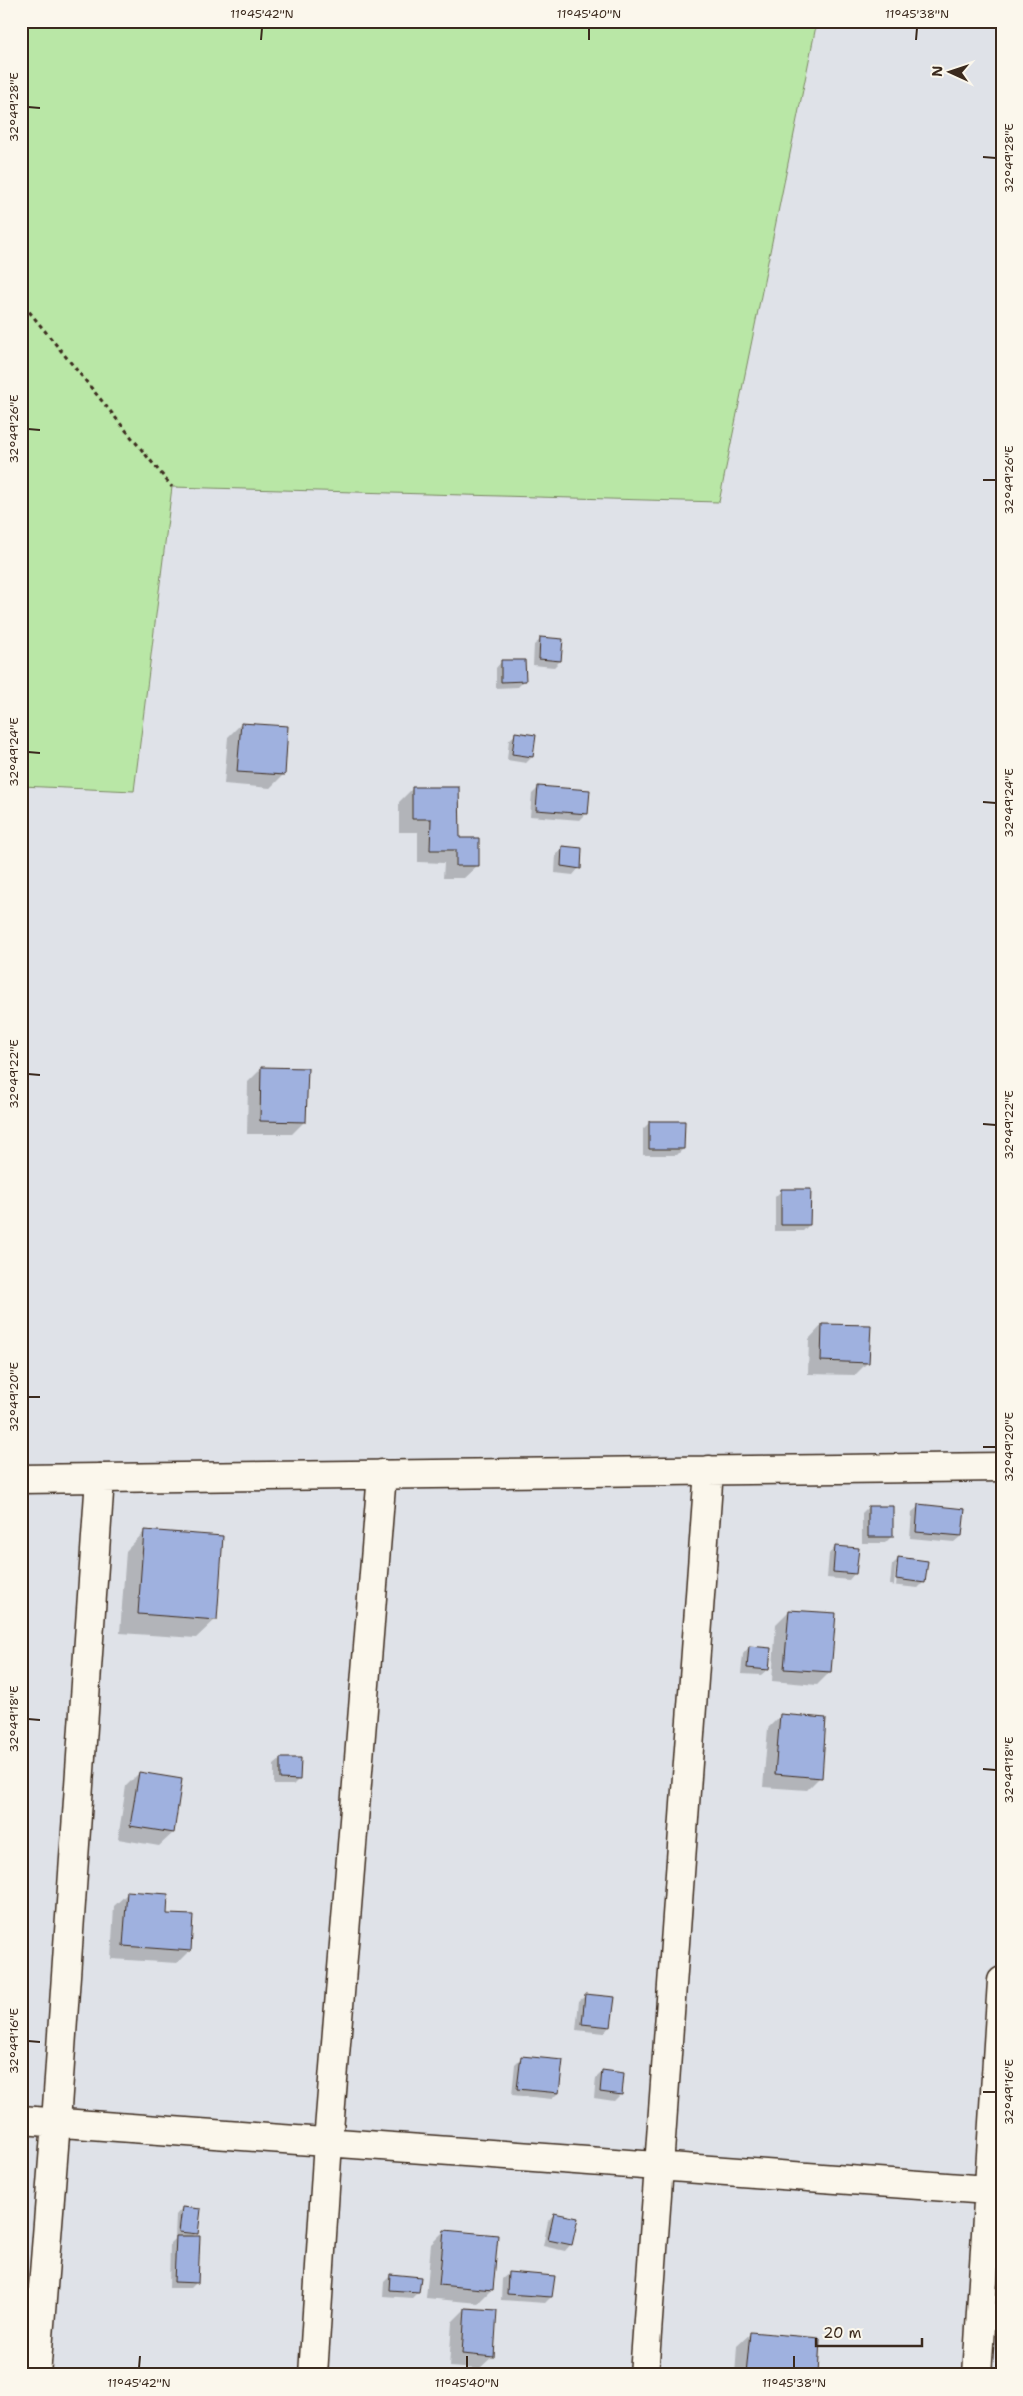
<svg xmlns="http://www.w3.org/2000/svg" width="1023" height="2396" font-family="'Shantell Sans',sans-serif">
<rect width="100%" height="100%" fill="#dfe2e8"/>
<filter id="ink" filterUnits="userSpaceOnUse"><feTurbulence type="fractalNoise" baseFrequency=".02" numOctaves="2"/><feDisplacementMap in="SourceGraphic" scale="10" xChannelSelector="R" yChannelSelector="G"/><feConvolveMatrix kernelMatrix="1 2 1 2 8 2 1 2 1" color-interpolation-filters="sRGB"/></filter>
<g filter="url(#ink)">
<!-- green -->
<path fill="#b9e7a6" stroke="#7a8862" d="M21,21H817L719,502L172,487L134,791L21,786Z"/>
<!-- shadow -->
<path fill="#0003" fill-rule="evenodd" d="M541,639L560,661L554,667L533,665L534,645Z
M502,661L524,681L518,687L496,688V668Z
M241,724L283,775L270,788L224,784L228,737Z
M516,734L532,757L526,763L507,760L509,740Z
M539,787L589,791L586,814L580,820L530,816L532,794Z
M412,789L458,839L478,865L464,878H443L444,863L418,862V832H399V802Z
M563,848L579,868L573,875L555,873L556,854Z
M262,1068L305,1121L292,1134H247L248,1082Z
M650,1122L683,1149L677,1155H643V1129Z
M782,1190L809,1225L803,1231H775V1197Z
M822,1325L868,1362L855,1375L808,1374L809,1339Z
M919,1506L961,1536L954,1542L910,1538L912,1512Z
M868,1507L892,1536L885,1543H862V1513Z
M145,1531L216,1619L196,1638L120,1633L126,1551Z
M835,1547L855,1573L849,1580L827,1578L829,1554Z
M898,1559L924,1582L918,1588L890,1585L892,1565ZM896,1564H898L896,1586L894,1585Z
M789,1611L830,1672L817,1685L772,1681L776,1624Z
M749,1647L768,1669L761,1675L741,1674L743,1654Z
M781,1715L820,1777L807,1790L763,1787L768,1728Z
M281,1759L299,1779L293,1785H274V1765Z
M139,1773L173,1833L159,1846L118,1839L126,1786Z
M128,1893L166,1915L190,1950L177,1963L111,1959L114,1906Z
M586,1995L610,2026L604,2033L576,2030L579,2001Z
M521,2058L558,2093L552,2099L512,2095L515,2064Z
M602,2072L621,2094L614,2101L594,2098L596,2078Z
M182,2208L196,2233L192,2237L197,2282L191,2288H169L170,2243L175,2238L176,2215Z
M554,2214L571,2244L565,2251L543,2246L548,2221Z
M444,2231L496,2236L491,2290L478,2303L426,2298L431,2244Z
M509,2273L551,2297L545,2303L501,2300L502,2279Z
M391,2275L418,2292L412,2298L383,2296L384,2282Z
M465,2309L493,2356L479,2369L449,2367L452,2322Z
M751,2333L816,2375H735L737,2346Z"/>
<!-- building -->
<path fill="#9fb1df" stroke="#3b2a1e" d="M540,637L563,639L561,661L539,659Z
M501,660H525L526,681L501,682Z
M241,723L288,726L285,775L237,772Z
M515,732L536,735L533,757L512,754Z
M538,786L590,790L588,814L536,810Z
M412,787H459L460,838H479V866H456V850H430L431,819H412Z
M562,846L582,848L581,869L561,866Z
M261,1067L308,1068L306,1122L260,1121Z
M649,1121H685L684,1149H649Z
M781,1189H811L810,1225H781Z
M822,1324L871,1325L869,1363L821,1361Z
M918,1504L965,1509L962,1536L916,1532Z
M868,1506H893V1537H868Z
M144,1530L223,1536L217,1620L138,1614Z
M835,1546L859,1548L856,1574L833,1572Z
M898,1557L928,1561L925,1583L896,1579Z
M789,1610L836,1613L831,1672L784,1669Z
M749,1646L771,1648L769,1670L747,1668Z
M780,1714L826,1718L822,1778L775,1774Z
M280,1758H301L300,1780L280,1779Z
M139,1772L182,1779L174,1833L130,1826Z
M127,1891L168,1894L167,1914L193,1915L191,1951L123,1946Z
M585,1994L615,1997L611,2027L582,2024Z
M521,2056L563,2060L559,2093L517,2089Z
M602,2070L624,2073L622,2095L600,2092Z
M182,2207L201,2209L198,2234L179,2232Z
M554,2213L578,2218L572,2245L548,2240Z
M444,2230L498,2235L493,2290L439,2285Z
M176,2236H200L198,2283L174,2282Z
M508,2272L555,2276L552,2297L507,2294Z
M390,2274L421,2277L419,2292L389,2290Z
M465,2308L497,2310L494,2357L462,2354Z
M750,2332L820,2338L818,2375H746Z"/>
<g fill="none" stroke-linecap="round" stroke-linejoin="round">
<!-- minor casing -->
<g stroke="#3b2a1e" stroke-width="31">
<path id="minor" d="M21,1479L1002,1467
M21,2120L1002,2191
M36,2375L56,2122L100,1478
M313,2375L328,2142L382,1474
M644,2375L709,1470
M977,2375L1002,1981"/>
</g>
<!-- path -->
<path stroke="#3b2a1e" stroke-width="3" stroke-dasharray="4 4" stroke-linecap="butt" d="M21,298L27,309L172,487"/>
<!-- minor -->
<use href="#minor" stroke="#fbf7ec" stroke-width="28"/>
</g>
</g>
<!-- ticks -->
<path fill="none" stroke="#3b2a1e" stroke-width="2" d="M261,40L262,28M589,40V28M916,40L917,28M28,107L40,108M983,157L996,158M28,429L40,430M983,480H996M28,752L40,753M983,802L996,803M28,1074L40,1075M983,1124L996,1125M28,1397H40M983,1447H996M28,1719L40,1720M983,1769L996,1770M28,2041L40,2042M983,2092H996M139,2368L140,2356M467,2368V2356M794,2368V2356"/>
<!-- margin -->
<rect width="1023" height="2396" fill="none" stroke="#fbf7ec" stroke-width="55"/>
<!-- north arrow -->
<g transform="translate(950 72) rotate(273)" stroke="#fbf7ec" stroke-width="4" paint-order="stroke">
<path d="M0-4L9 19L0 12L-9 19Z" fill="#3b2a1e"/>
<text y="-8" font-size="14" font-weight="bold" text-anchor="middle" fill="#3b2a1e">N</text>
</g>
<!-- scale -->
<path d="M816 2338v8h106v-8" fill="none" stroke="#3b2a1e" stroke-width="2.5"/>
<text x="823" y="2338" font-size="15" fill="#3b2a1e" stroke="#fbf7ec" stroke-width="4" paint-order="stroke">20 m</text>
<rect x="28" y="28" width="968" height="2340" fill="none" stroke="#3b2a1e" stroke-width="2"/>
<g font-size="12" text-anchor="middle" fill="#3b2a1e">
<text x="262" y="18">11°45'42"N</text>
<text x="589" y="18">11°45'40"N</text>
<text x="917" y="18">11°45'38"N</text>
<text transform="translate(14 107) rotate(-90)" y="4">32°49'28"E</text>
<text transform="translate(1009 158) rotate(-90)" y="4">32°49'28"E</text>
<text transform="translate(14 429) rotate(-90)" y="4">32°49'26"E</text>
<text transform="translate(1009 480) rotate(-90)" y="4">32°49'26"E</text>
<text transform="translate(14 752) rotate(-90)" y="4">32°49'24"E</text>
<text transform="translate(1009 803) rotate(-90)" y="4">32°49'24"E</text>
<text transform="translate(14 1074) rotate(-90)" y="4">32°49'22"E</text>
<text transform="translate(1009 1125) rotate(-90)" y="4">32°49'22"E</text>
<text transform="translate(14 1397) rotate(-90)" y="4">32°49'20"E</text>
<text transform="translate(1009 1447) rotate(-90)" y="4">32°49'20"E</text>
<text transform="translate(14 1719) rotate(-90)" y="4">32°49'18"E</text>
<text transform="translate(1009 1770) rotate(-90)" y="4">32°49'18"E</text>
<text transform="translate(14 2041) rotate(-90)" y="4">32°49'16"E</text>
<text transform="translate(1009 2092) rotate(-90)" y="4">32°49'16"E</text>
<text x="139" y="2387">11°45'42"N</text>
<text x="467" y="2387">11°45'40"N</text>
<text x="794" y="2387">11°45'38"N</text>
</g>
</svg>
